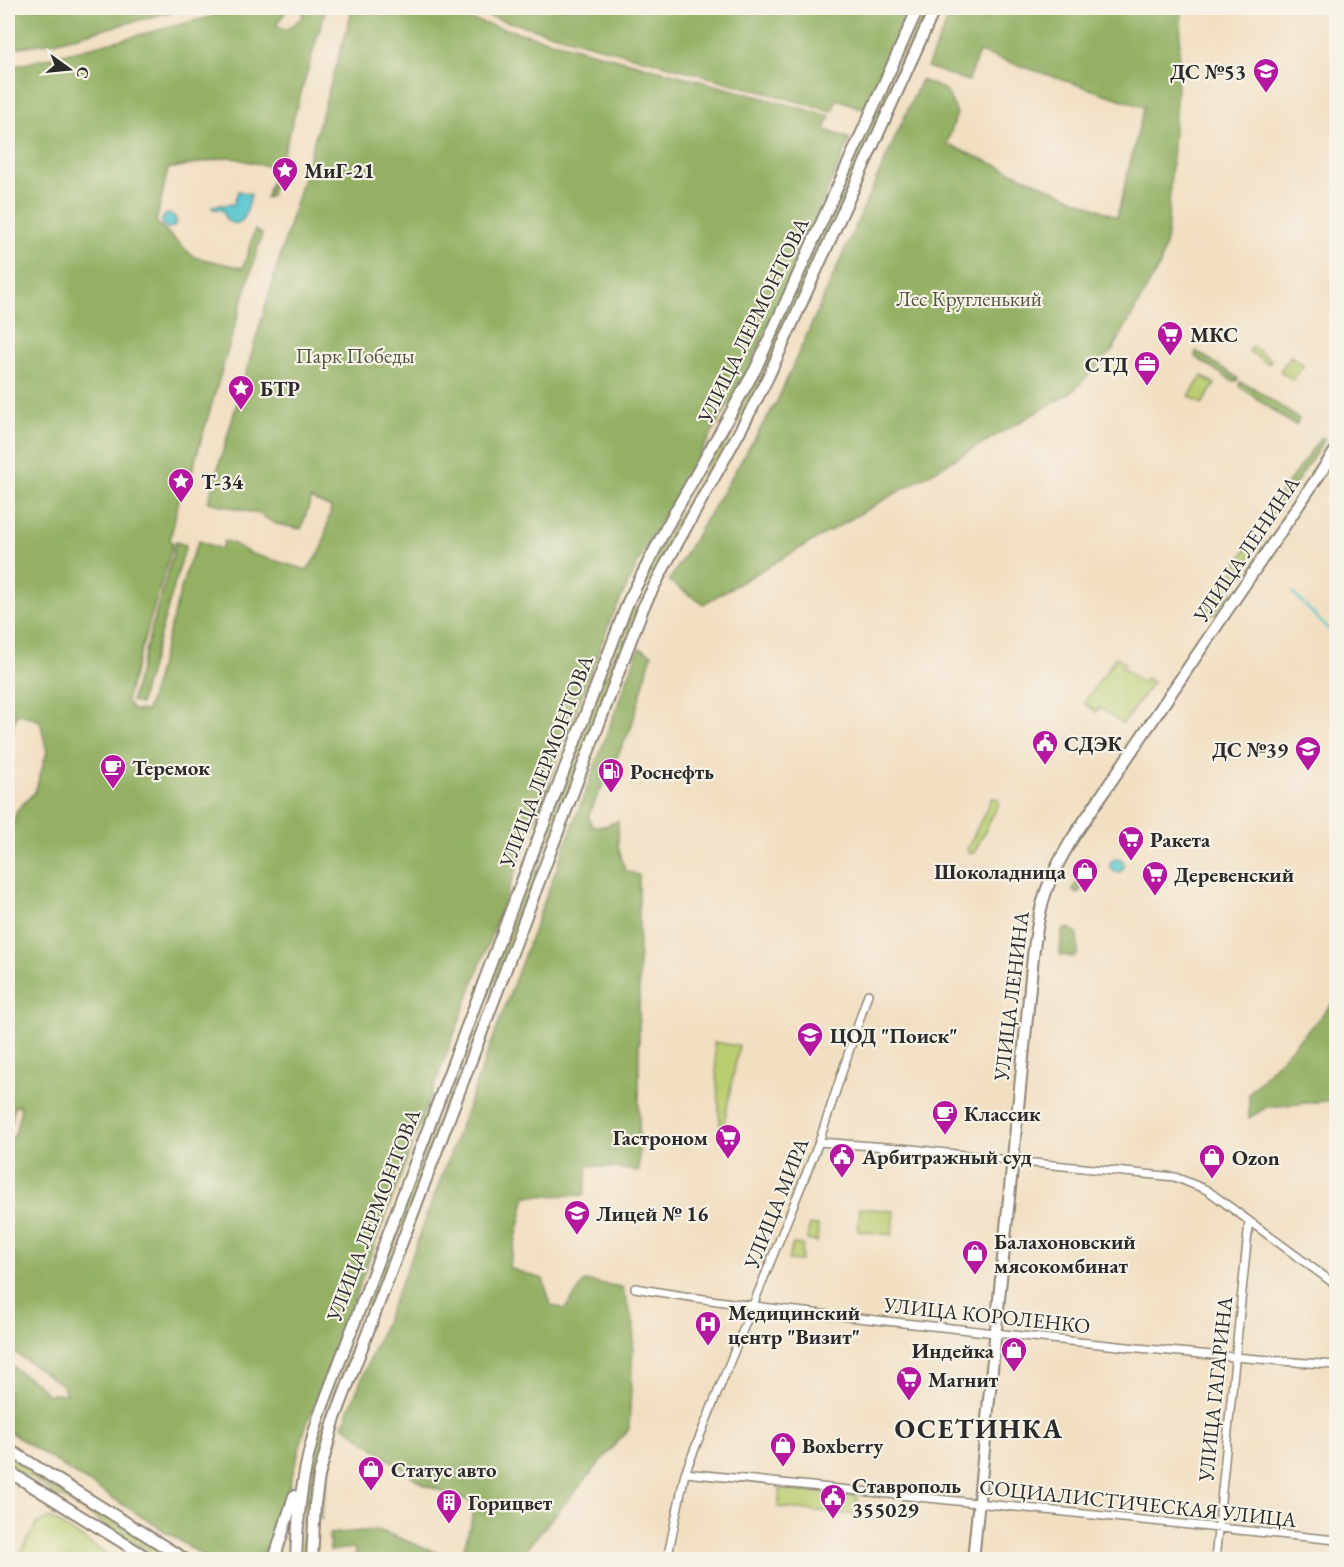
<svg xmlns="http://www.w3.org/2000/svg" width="1344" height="1567" font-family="'EB Garamond',serif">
<rect width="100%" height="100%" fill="#f7f3e8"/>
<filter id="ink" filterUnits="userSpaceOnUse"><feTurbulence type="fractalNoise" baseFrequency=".0167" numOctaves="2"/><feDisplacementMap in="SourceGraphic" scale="12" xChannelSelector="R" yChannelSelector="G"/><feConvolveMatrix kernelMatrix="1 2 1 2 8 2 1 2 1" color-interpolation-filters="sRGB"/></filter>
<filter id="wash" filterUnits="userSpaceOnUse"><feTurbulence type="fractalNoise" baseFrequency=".008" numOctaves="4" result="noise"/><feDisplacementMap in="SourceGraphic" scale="24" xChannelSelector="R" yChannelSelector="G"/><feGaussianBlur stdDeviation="1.35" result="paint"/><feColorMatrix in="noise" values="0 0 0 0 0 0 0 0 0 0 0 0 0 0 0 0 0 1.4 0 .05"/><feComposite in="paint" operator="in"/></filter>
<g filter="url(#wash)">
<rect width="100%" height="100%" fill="#f2dfc2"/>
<!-- green -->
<path fill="#bacd71" stroke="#727c4e" stroke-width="1.5" d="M924,8H929L768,366L765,367L763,363Z
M1252,346L1271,360L1268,364L1249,351Z
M1290,356L1304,365L1293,380L1280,371Z
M758,375L762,377L735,429L675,532L641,597L638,594C673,518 721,450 758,375Z
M1202,376L1215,384L1202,404L1189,396Z
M1247,548L1253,553L1242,570L1236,566Z
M1234,570L1240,575L1215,614L1211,615L1206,611Z
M632,606L637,608L489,994L486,996L485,992Z
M1116,657L1125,663L1122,667L1142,683L1146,678L1153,682L1123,724L1100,708L1096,712L1084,703Z
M992,798L998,799L999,803L974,853H969L967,849Z
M482,1002L485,1004V1006L329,1419C313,1469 308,1507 307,1559L302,1560C303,1508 309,1467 325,1418Z
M714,1042L739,1046L721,1138Z
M860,1208L894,1211L892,1235L858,1231Z
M809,1225L818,1226L817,1242L807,1240Z
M793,1244L803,1245L801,1261L788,1260Z
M337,1435L326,1483L321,1519L319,1516L322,1482L334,1436Z
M8,1457L173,1559H162L8,1464Z
M780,1489L858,1496L856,1515L778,1507Z
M50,1518L115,1559H17L37,1523Z"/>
<!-- forest -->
<path fill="#93b063" stroke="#5f6e47" stroke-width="1.5" d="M8,8H186L54,42L8,49Z
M245,8H288L276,25L286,30L303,17L302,8H326L271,195L266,198L275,168L229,157L168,169L156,222L194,257L243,268L255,230L262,234L187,488L180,495L170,540L173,544L126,700L133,710L147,711L187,567L199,541L221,549L224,541L233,543L249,553L307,570L322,549L331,508L311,499L301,529L276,524L259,514L208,502L353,8H427L830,116L825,130L850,139L749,369L644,551L610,621L305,1429L274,1541L259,1557L250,1560L208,1559L8,1431V1364L40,1386L47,1394H66L62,1385L8,1348V1147L16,1131L21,1107L15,1105L11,1126L8,1132V841L17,810L35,792L47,752L40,721L18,713L11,729L8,727V116L12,112L10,99H8V68Z
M458,8H910L864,109L837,99L832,111Z
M953,8H1182L1167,237L1160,265L1112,351L1072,392L703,604L669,581L777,401L921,80L946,90L957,113L947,144L1117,217L1144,107L979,52L968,81L927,67Z
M1196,351L1238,378L1237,381H1232L1195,357Z
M1240,382L1252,387L1299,419L1296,425L1292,424L1239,386Z
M1321,437L1325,439L1276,513H1271L1270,508Z
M176,542L186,545L140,704L131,701Z
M639,648L652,654L631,728L588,816L592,826H605L618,821V846L625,871L639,875V1171L588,1165L584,1195L526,1196L509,1268L543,1279L551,1305L565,1309L585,1281L622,1287L634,1325L629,1429L517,1559H461L476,1503L424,1485L343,1425L413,1253Z
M1088,862H1093L1097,866L1096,871L1092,873L1078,893L1075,892L1073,889Z
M1068,928L1077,933L1078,954L1074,957L1061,955L1060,951L1062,931Z
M1336,1000V1100L1267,1107L1249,1118V1093Z
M374,1530L381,1531L453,1559L396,1560C388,1555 368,1560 357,1559L354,1548L330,1551L329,1534Z"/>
<!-- water -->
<path fill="#5bc8d1" stroke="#437a7e" stroke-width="1.5" d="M238,191L251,194C248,207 245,233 226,220L223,210L213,209L212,206L234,204Z
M162 221a7 7 0 1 1 14 0a7 7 0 1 1-14 0Z
M1110 865a7 7 0 1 1 14 0a7 7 0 1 1-14 0Z"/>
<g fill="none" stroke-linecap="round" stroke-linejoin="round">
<!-- stream -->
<path stroke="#5bc8d1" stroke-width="2" d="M1293,593L1336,637"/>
</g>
</g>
<g filter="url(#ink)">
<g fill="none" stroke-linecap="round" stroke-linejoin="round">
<!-- minor casing -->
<g stroke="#8e8576" stroke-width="10">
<path id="minor" d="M819,1142L912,1149L1033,1163L1175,1177L1207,1190L1336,1285
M635,1288C737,1306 839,1316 942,1327C1073,1342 1205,1356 1336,1365
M685,1473L1336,1540
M667,1560L685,1473L819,1142L868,994
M1215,1560L1249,1222"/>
</g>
<!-- secondary casing -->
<g stroke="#8e8576" stroke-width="14">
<path id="secondary" d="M973,1560L1033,957C1039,905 1046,881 1074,836L1336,450"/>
</g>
<!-- primary casing -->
<g stroke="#8e8576" stroke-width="14">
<path id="primary" d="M8,1449L186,1560
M8,1471L151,1560
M274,1560L294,1496
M296,1560C298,1506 303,1468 319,1416L628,602L666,528L756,368L918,8
M312,1560L315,1504L319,1476L334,1421L643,608C682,529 730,455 769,375L935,8"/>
</g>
<!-- minor -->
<use href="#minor" stroke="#fff" stroke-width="7"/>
<!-- secondary -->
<use href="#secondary" stroke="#fff" stroke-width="10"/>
<!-- primary -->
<use href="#primary" stroke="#fff" stroke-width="10"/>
</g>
</g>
<!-- icons -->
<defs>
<g id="school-pin" transform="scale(1.35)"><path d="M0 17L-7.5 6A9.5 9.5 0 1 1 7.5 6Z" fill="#b5179e" stroke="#f7f3e8"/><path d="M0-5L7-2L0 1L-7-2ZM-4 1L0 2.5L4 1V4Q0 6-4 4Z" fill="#fff"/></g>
<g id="sight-pin" transform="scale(1.35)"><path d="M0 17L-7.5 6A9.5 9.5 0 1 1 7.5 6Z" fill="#b5179e" stroke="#f7f3e8"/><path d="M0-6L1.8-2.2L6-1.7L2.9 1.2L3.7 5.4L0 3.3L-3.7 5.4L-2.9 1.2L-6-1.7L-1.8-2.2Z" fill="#fff"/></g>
<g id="supermarket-pin" transform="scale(1.35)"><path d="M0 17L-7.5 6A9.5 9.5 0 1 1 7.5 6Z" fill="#b5179e" stroke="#f7f3e8"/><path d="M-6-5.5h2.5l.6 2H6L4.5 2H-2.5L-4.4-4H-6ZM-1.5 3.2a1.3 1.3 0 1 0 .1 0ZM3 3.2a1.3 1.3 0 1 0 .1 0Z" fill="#fff"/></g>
<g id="office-pin" transform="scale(1.35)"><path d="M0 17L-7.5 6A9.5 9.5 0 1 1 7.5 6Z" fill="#b5179e" stroke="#f7f3e8"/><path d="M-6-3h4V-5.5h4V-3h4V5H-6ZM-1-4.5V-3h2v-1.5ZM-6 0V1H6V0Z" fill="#fff"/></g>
<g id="civic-pin" transform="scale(1.35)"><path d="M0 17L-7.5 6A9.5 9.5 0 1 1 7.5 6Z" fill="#b5179e" stroke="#f7f3e8"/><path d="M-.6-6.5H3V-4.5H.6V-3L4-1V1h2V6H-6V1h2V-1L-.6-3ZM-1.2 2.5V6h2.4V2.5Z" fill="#fff"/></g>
<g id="cafe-pin" transform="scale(1.35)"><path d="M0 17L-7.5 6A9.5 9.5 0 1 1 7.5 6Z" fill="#b5179e" stroke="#f7f3e8"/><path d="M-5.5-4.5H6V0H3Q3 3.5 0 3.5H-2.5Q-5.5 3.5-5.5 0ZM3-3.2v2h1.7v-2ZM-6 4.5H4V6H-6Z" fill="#fff"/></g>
<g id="fuel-pin" transform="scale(1.35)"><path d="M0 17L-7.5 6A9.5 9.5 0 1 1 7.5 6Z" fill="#b5179e" stroke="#f7f3e8"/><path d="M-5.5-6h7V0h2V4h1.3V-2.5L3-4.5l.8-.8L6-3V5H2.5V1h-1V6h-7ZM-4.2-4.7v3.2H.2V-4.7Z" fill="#fff"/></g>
<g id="shop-pin" transform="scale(1.35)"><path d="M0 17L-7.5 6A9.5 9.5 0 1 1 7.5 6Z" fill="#b5179e" stroke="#f7f3e8"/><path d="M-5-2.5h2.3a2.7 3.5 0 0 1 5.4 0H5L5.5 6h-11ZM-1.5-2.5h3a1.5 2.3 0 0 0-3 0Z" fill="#fff"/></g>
<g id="hospital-pin" transform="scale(1.35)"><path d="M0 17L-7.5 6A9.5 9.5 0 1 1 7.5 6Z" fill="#b5179e" stroke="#f7f3e8"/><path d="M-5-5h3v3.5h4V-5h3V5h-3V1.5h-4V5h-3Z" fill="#fff"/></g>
<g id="building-pin" transform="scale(1.35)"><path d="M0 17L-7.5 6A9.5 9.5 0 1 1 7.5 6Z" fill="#b5179e" stroke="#f7f3e8"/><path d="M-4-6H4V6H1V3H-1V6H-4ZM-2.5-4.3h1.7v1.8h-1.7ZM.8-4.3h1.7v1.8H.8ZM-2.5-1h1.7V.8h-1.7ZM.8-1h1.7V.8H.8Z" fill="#fff"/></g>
</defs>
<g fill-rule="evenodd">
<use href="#school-pin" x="1266" y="71"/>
<use href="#sight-pin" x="285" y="170"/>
<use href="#supermarket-pin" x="1170" y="334"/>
<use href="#office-pin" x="1147" y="364"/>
<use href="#sight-pin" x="241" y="388"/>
<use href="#sight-pin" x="181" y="481"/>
<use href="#civic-pin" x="1045" y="743"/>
<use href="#school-pin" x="1308" y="749"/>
<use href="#cafe-pin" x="113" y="767"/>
<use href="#fuel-pin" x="611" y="771"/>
<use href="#supermarket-pin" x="1131" y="839"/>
<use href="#shop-pin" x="1085" y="871"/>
<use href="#supermarket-pin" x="1155" y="874"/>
<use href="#school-pin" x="810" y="1035"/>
<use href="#cafe-pin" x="945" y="1113"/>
<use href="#supermarket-pin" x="728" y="1137"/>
<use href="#civic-pin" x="842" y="1156"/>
<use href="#shop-pin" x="1212" y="1157"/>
<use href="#school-pin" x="577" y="1213"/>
<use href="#shop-pin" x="975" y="1253"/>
<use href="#hospital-pin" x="708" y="1324"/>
<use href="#shop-pin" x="1014" y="1350"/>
<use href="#supermarket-pin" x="909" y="1379"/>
<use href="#shop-pin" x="783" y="1445"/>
<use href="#shop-pin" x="371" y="1469"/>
<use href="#civic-pin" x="833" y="1497"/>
<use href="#building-pin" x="449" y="1502"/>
</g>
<g text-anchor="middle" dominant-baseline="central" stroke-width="4.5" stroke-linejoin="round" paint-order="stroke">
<!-- poi labels -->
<g font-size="21" font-weight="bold" fill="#2b2b2b" stroke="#f7f3e8" text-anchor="start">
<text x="1246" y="71" text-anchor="end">ДС №53</text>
<text x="304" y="170">МиГ-21</text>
<text x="1190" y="334">МКС</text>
<text x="1128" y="364" text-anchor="end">СТД</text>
<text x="260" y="388">БТР</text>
<text x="201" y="481">Т-34</text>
<text x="1064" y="743">СДЭК</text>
<text x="1288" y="749" text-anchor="end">ДС №39</text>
<text x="132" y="767">Теремок</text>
<text x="630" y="771">Роснефть</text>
<text x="1150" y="839">Ракета</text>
<text x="1066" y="871" text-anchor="end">Шоколадница</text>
<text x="1174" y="874">Деревенский</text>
<text x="830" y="1035">ЦОД "Поиск"</text>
<text x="964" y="1113">Классик</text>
<text x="708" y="1137" text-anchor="end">Гастроном</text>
<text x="862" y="1156">Арбитражный суд</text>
<text x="1232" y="1157">Ozon</text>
<text x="596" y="1213">Лицей № 16</text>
<text x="994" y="1241">Балахоновский<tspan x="994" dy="24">мясокомбинат</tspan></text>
<text x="728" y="1312">Медицинский<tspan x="728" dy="24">центр "Визит"</tspan></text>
<text x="994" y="1350" text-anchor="end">Индейка</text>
<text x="928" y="1379">Магнит</text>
<text x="802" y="1445">Boxberry</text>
<text x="391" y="1469">Статус авто</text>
<text x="852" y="1485">Ставрополь<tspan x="852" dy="24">355029</tspan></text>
<text x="468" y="1502">Горицвет</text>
</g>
<!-- park labels -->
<g font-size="21" fill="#4f543c" stroke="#f7f3e8">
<text x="969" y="298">Лес Кругленький</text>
<text x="355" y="355">Парк Победы</text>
</g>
<!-- street labels -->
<g font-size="21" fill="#2b2b2b" stroke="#f7f3e8">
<text transform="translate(753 320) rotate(-64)">УЛИЦА ЛЕРМОНТОВА</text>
<text transform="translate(1246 549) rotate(-56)">УЛИЦА ЛЕНИНА</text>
<text transform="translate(546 761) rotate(-69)">УЛИЦА ЛЕРМОНТОВА</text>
<text transform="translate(1011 996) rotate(-83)">УЛИЦА ЛЕНИНА</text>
<text transform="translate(776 1203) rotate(-68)">УЛИЦА МИРА</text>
<text transform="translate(373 1215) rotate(-69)">УЛИЦА ЛЕРМОНТОВА</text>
<text transform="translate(987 1315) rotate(6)">УЛИЦА КОРОЛЕНКО</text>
<text transform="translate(1215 1389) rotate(-84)">УЛИЦА ГАГАРИНА</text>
<text transform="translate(1138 1503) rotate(6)">СОЦИАЛИСТИЧЕСКАЯ УЛИЦА</text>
</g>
<!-- district labels -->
<g font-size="27" font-weight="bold" letter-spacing="1.5" fill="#2b2b2b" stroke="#f7f3e8">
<text x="979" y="1428">ОСЕТИНКА</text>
</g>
</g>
<!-- margin -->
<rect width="1344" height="1567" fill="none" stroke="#f7f3e8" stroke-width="30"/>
<!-- north arrow -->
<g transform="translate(69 69) rotate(105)" stroke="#f7f3e8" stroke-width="4.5" paint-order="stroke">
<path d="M0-4.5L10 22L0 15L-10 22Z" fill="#2b2b2b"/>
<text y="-9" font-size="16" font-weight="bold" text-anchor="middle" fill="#2b2b2b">С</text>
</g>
</svg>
